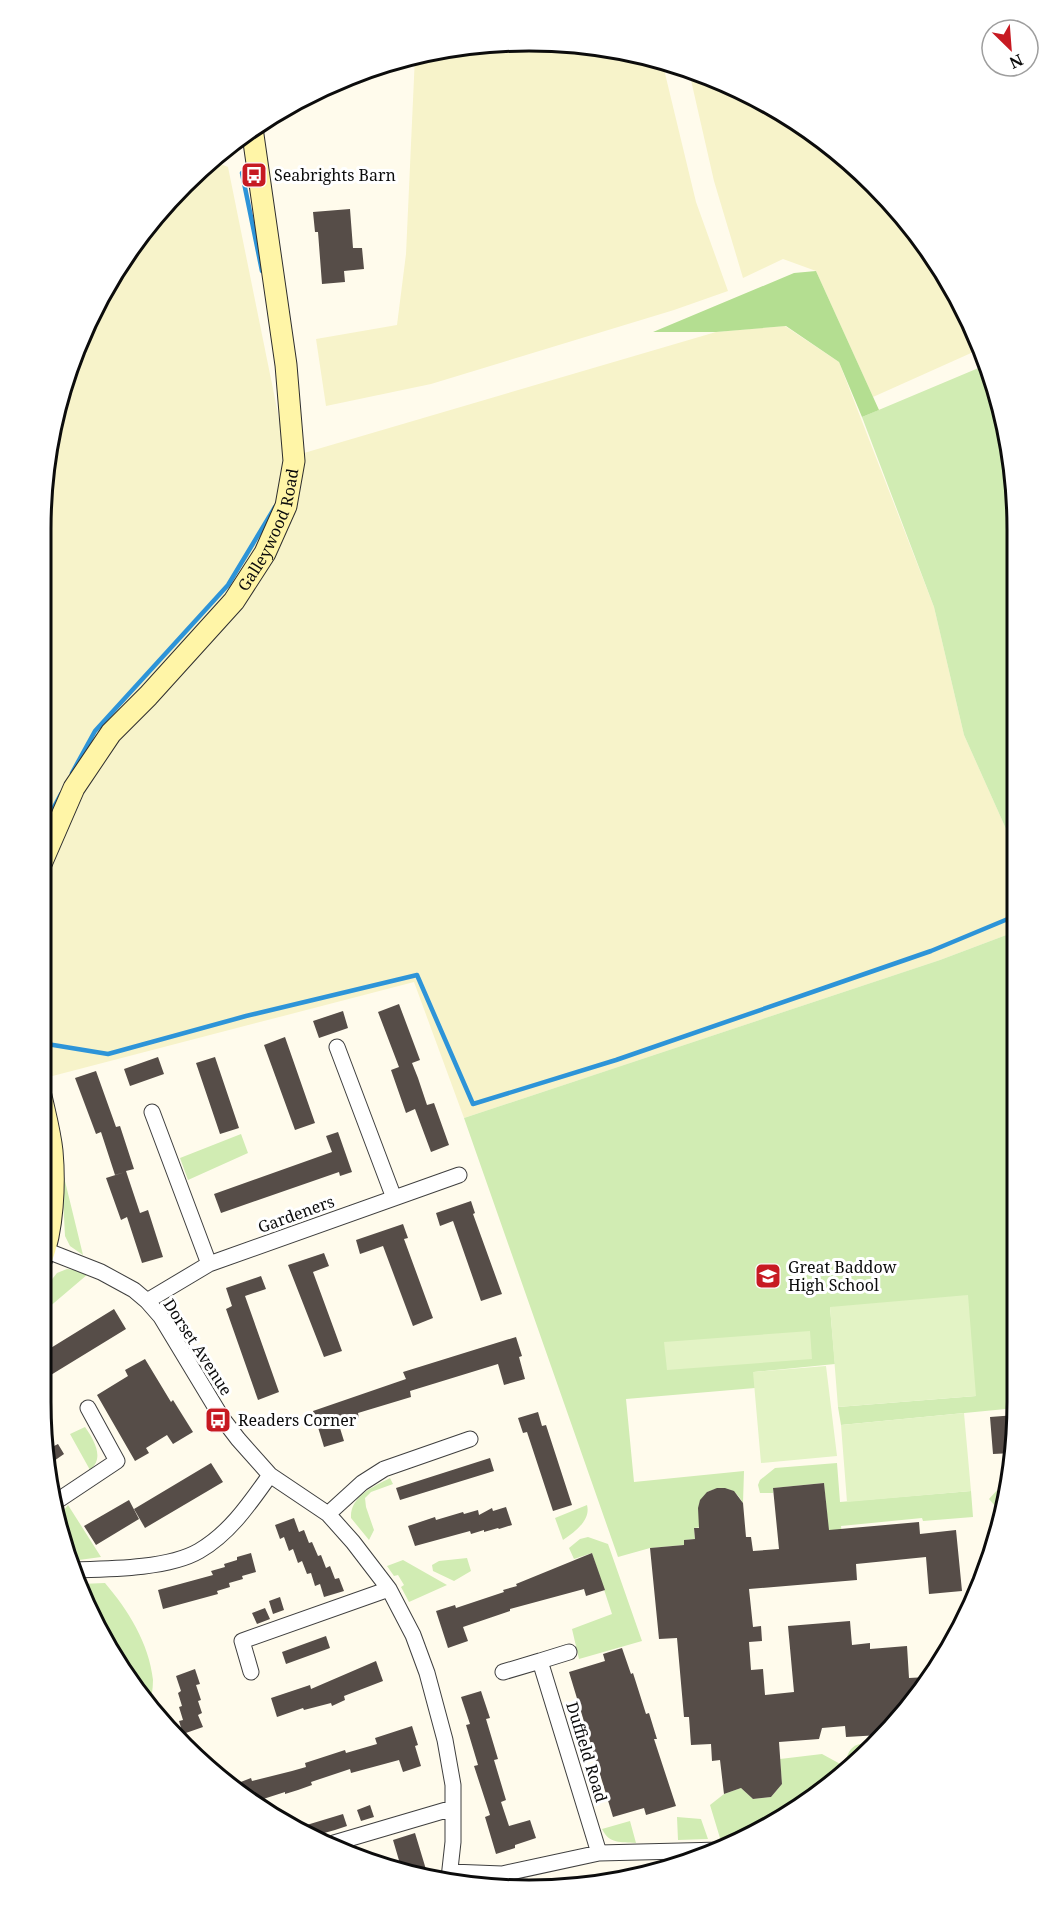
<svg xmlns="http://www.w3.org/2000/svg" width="1058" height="1931" font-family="'Noto Serif',serif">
<rect width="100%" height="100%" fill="#fffbec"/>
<!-- farmland -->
<path fill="#f7f3ca" d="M497,42L592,45L662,61L696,202L728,291L674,310L431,384L326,406L316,339L397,325L406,254L415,56Z
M688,67L773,106L851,162L935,257L980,349L873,397L816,271L783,259L743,278L714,181Z
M211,160L228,167L287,458L716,332L785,326L839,362L934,607L964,735L1015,849V926L1009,934L940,960L464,1118L414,982L41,1079L42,497L57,402L106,285L162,207Z"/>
<!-- green -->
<path fill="#d1ecb3" d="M988,364L991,372L1013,466L1015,849L964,735L934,607L862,417Z
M1015,926L1016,1408L841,1425L838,1407L976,1396L830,1307L835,1364L754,1372L755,1388L626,1399L634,1482L744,1471L743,1503C735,1487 722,1485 707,1492L703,1527L694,1528L695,1539L685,1540L684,1545L650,1548L618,1557L464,1118L940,960L1009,934Z
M241,1134L248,1153L188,1180L180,1158Z
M62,1177H64L83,1255L70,1246L65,1236Z
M67,1269L75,1270L88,1274L41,1314V1293L57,1273Z
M85,1427C94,1440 105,1458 90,1470L70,1434Z
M837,1463L840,1502L971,1491L973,1517L923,1521L922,1518L841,1526L843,1544L830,1545L824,1483L773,1488V1493H760L758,1485L760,1480L775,1468Z
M390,1478L393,1484L371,1492L365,1498L366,1507L374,1530L369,1540L351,1518C350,1496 373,1487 390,1478Z
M1000,1487H1008L1003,1515L989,1499Z
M68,1505L101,1557L79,1560L66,1557L59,1516Z
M587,1505C591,1520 575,1532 563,1540L555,1518Z
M588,1537L608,1544L642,1641L579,1659L572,1629L612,1614L592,1553L574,1559L569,1548L580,1539Z
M467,1558L471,1571L454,1581L433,1571L432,1565L439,1561Z
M403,1560L447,1585L409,1602L401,1587L404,1585L398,1575L394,1576L387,1566Z
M105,1583C128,1610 149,1643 153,1680C153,1689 151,1699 150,1708L142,1700L80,1584Z
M874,1742L851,1769L742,1837L720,1838L710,1805L724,1794L741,1788L753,1799L771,1797L782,1784L780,1759L822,1754L844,1766C850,1745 853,1744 874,1742Z
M677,1817L701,1819L708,1839L678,1840Z
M630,1821L636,1843C621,1842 609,1844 602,1829Z"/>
<!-- forest -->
<path fill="#b4de91" d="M816,271L879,410L862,417L839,362L786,326L716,332H653L794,273Z"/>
<!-- pitch -->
<path fill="#e3f3c5" d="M968,1295L976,1396L838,1407L830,1307Z
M810,1331L812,1359L667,1370L664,1342Z
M826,1366L837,1456L761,1463L753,1372Z
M964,1413L971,1491L847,1502L841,1425Z"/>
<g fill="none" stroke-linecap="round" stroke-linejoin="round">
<!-- stream -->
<path stroke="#2d94d8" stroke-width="4.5" d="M242,173L262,271
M72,773L95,731L228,585L275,507
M41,831L61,794
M41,1043L108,1054L246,1016L417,975L473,1104L616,1060L824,988L931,951L1015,916"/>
</g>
<!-- building -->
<path fill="#564d48" d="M350,209L353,248H362L364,269L344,271L345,282L322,284L318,232H315L313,212Z
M399,1004L420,1060L412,1063L418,1078L427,1105L434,1103L449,1145L431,1152L415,1109L406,1113L391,1070L399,1067L378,1012Z
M343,1011L348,1028L319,1038L313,1021Z
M285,1037L315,1123L295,1130L264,1045Z
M158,1057L164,1074L130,1086L124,1069Z
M215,1057L239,1128L220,1134L196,1063Z
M96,1071L116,1127L120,1126L134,1169L126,1171L140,1213L148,1210L163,1257L142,1263L127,1217L121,1220L106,1178L125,1172L115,1175L101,1132L96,1134L75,1078Z
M338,1132L352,1172L340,1176L339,1172L221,1213L214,1194L332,1152L326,1136Z
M471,1201L475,1213L473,1214L502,1294L481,1301L453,1221L440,1226L436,1213Z
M403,1224L408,1238L404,1239L433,1318L413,1326L383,1246L360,1254L356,1240Z
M324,1253L329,1266L313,1272L342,1351L324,1357L288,1265Z
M261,1276L266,1289L245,1296L279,1392L258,1400L226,1309L232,1306L226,1288Z
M114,1309L126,1329L41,1381V1354Z
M516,1337L522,1356L519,1357L525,1379L504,1385L498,1364L410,1391L411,1397L358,1413L359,1419L339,1425L344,1441L324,1447L313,1411L406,1379L403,1372Z
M145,1359L171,1402L173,1400L193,1432L173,1444L167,1435L146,1448L149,1453L135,1461L97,1395L128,1376L125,1370Z
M538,1412L542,1426L546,1425L572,1505L553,1511L527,1432L523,1433L518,1418Z
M1016,1415V1434L1013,1453L993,1454L990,1417Z
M58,1444L64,1454L51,1463L48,1449Z
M490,1458L494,1471L400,1500L396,1488Z
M211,1463L223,1482L145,1528L134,1509Z
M824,1483L829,1530L919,1522L920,1534L956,1530L962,1591L929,1594L926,1557L856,1564L857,1580L749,1589L753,1627L761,1626L762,1641L749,1642L751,1670L763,1669L765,1695L794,1692L788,1626L850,1621L852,1645L870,1643V1649L907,1646L909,1678L927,1677L880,1735L846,1737L845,1726L822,1728L819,1739L779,1742L782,1784L771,1797L753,1799L741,1788L724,1794L720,1760L712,1761L711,1744L691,1745L689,1717H684L677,1638L659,1639L650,1548L684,1545V1540L695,1539L694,1528H699L698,1508L700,1500L707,1492L717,1488H725L734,1491L743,1503L746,1537H751L753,1551L779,1549L773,1488Z
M129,1500L139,1519L96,1545L84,1526Z
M506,1507L512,1525L499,1529L498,1528L484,1532V1530L471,1534L470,1531L415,1546L408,1526L435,1517L436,1520L463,1512L464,1514L478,1510L479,1515L492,1508L493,1511Z
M294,1518L299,1532L304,1530L309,1543L312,1542L318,1556L321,1555L326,1568L330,1566L335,1579L339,1578L344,1591L324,1597L320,1584L315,1586L311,1573L307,1574L302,1561L298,1563L293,1549L289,1551L284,1537L280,1539L275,1525Z
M251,1553L256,1572L242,1576L243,1579L229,1583L230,1587L217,1591L218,1594L163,1609L158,1590L213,1575L211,1571L225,1567L224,1564L237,1560V1557Z
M592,1553L605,1590L586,1596L584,1589L510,1609V1611L463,1627L468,1641L448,1648L436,1611L455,1605L456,1608L504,1592L503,1590L517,1586L516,1584Z
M280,1597L284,1610L273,1614L269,1601Z
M265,1608L270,1619L257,1624L252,1613Z
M326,1636L330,1648L286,1664L282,1652Z
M622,1648L631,1674L633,1673L646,1714L649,1713L657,1739H654L676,1806L646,1815L644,1808L613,1817L569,1672L605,1661L603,1654Z
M376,1661L383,1681L344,1696L345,1700L332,1706L331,1703L304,1710L303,1708L277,1717L271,1698L310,1685L311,1689Z
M195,1669L200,1684L196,1685L201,1700L198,1701L202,1713L198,1715L203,1727L183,1734L179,1721L183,1720L179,1707L182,1706L178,1693L181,1691L176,1676Z
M481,1691L490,1718L486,1719L498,1759L494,1760L506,1800L501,1802L509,1826L530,1820L536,1838L515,1845V1848L496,1854L485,1817L490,1815L474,1766L478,1765L466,1725L470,1724L461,1697Z
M412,1726L418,1745L415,1746L421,1766L403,1772L399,1760L351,1773L350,1769L311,1782L312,1785L298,1790L285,1794V1792L257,1801V1798L249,1800L233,1785L251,1778L252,1781L292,1771L306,1767L305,1763L345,1750L346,1753L377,1744L375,1738Z
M370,1805L374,1817L361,1821L357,1810Z
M343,1814L347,1826L335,1830L317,1835L300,1827Z
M415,1833L428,1876L403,1874L393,1840Z"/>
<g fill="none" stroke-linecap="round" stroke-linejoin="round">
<!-- street casing -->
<g stroke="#3f3f3f" stroke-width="17">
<path id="street" d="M337,1047L394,1198
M152,1112L209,1264
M45,1250L101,1272L134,1290L147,1301L161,1317L222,1418L238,1439L270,1475L328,1514L353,1542L389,1589L413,1635L427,1673L445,1740L453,1785V1842L449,1878
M147,1301L209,1264L459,1175
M57,1501L117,1461L88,1408
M328,1514L362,1483L384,1469L470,1439
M72,1570C108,1569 168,1569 199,1551C230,1533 250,1503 270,1475
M540,1661L569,1652
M251,1672L242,1641L389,1589
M503,1672L540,1661L599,1853
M334,1843L453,1808
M451,1872L502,1874L599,1853L721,1850"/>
</g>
<!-- secondary casing -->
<g stroke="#2e2e2e" stroke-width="23">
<g id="secondary">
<path id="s1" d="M41,864L74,788L111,733L148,696L234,601L265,553L286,506L294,461L286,365L252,128"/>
<path d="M41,1261C53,1230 55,1184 52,1151C50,1132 45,1114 41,1096"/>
</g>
</g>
<!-- street -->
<use href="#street" stroke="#fff" stroke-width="15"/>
<!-- secondary -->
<use href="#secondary" stroke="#fff5a7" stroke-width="21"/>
</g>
<!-- icons -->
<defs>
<g id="bus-square" transform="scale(1.35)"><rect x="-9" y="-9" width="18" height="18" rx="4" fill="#c71a22" stroke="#fff"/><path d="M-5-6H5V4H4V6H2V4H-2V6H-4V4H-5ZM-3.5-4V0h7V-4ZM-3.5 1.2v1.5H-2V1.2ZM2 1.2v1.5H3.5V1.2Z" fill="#fff"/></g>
<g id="school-square" transform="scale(1.35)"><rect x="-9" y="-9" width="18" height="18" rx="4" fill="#c71a22" stroke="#fff"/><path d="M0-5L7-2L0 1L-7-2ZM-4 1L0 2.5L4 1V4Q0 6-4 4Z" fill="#fff"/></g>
</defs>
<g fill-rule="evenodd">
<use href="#bus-square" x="254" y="175"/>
<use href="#school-square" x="768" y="1276"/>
<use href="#bus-square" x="218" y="1420"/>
</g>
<g text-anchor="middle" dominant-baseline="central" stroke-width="6" stroke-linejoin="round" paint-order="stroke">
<!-- poi labels -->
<g font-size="16" fill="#0c0c0c" stroke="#fff" text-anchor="start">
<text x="274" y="175">Seabrights Barn</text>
<text x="788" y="1267">Great Baddow<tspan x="788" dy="18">High School</tspan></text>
<text x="238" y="1420">Readers Corner</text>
</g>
<!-- street labels -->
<g font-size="16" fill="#0c0c0c" stroke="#fff">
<text stroke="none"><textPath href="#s1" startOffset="410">Galleywood Road</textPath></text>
<text transform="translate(296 1214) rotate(-20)">Gardeners</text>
<text transform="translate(198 1347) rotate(57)">Dorset Avenue</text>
<text transform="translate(587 1752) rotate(73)">Duffield Road</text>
</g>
</g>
<!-- crop -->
<path d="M0 0H1058V1931H0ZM529 51H529A478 478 0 0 1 1007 529V1402A478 478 0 0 1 529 1880H529A478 478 0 0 1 51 1402V529A478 478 0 0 1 529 51Z" fill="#fff" fill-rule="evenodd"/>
<path fill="none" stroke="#0c0c0c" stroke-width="3" d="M529 51H529A478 478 0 0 1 1007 529V1402A478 478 0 0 1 529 1880H529A478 478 0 0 1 51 1402V529A478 478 0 0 1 529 51Z"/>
<!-- north arrow -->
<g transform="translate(1010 48) rotate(155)"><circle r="28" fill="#ffffff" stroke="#9e9e9e" stroke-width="1.5"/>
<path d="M0-4.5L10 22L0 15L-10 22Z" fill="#c71a22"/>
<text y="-9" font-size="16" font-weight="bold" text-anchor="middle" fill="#0c0c0c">N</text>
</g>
</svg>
